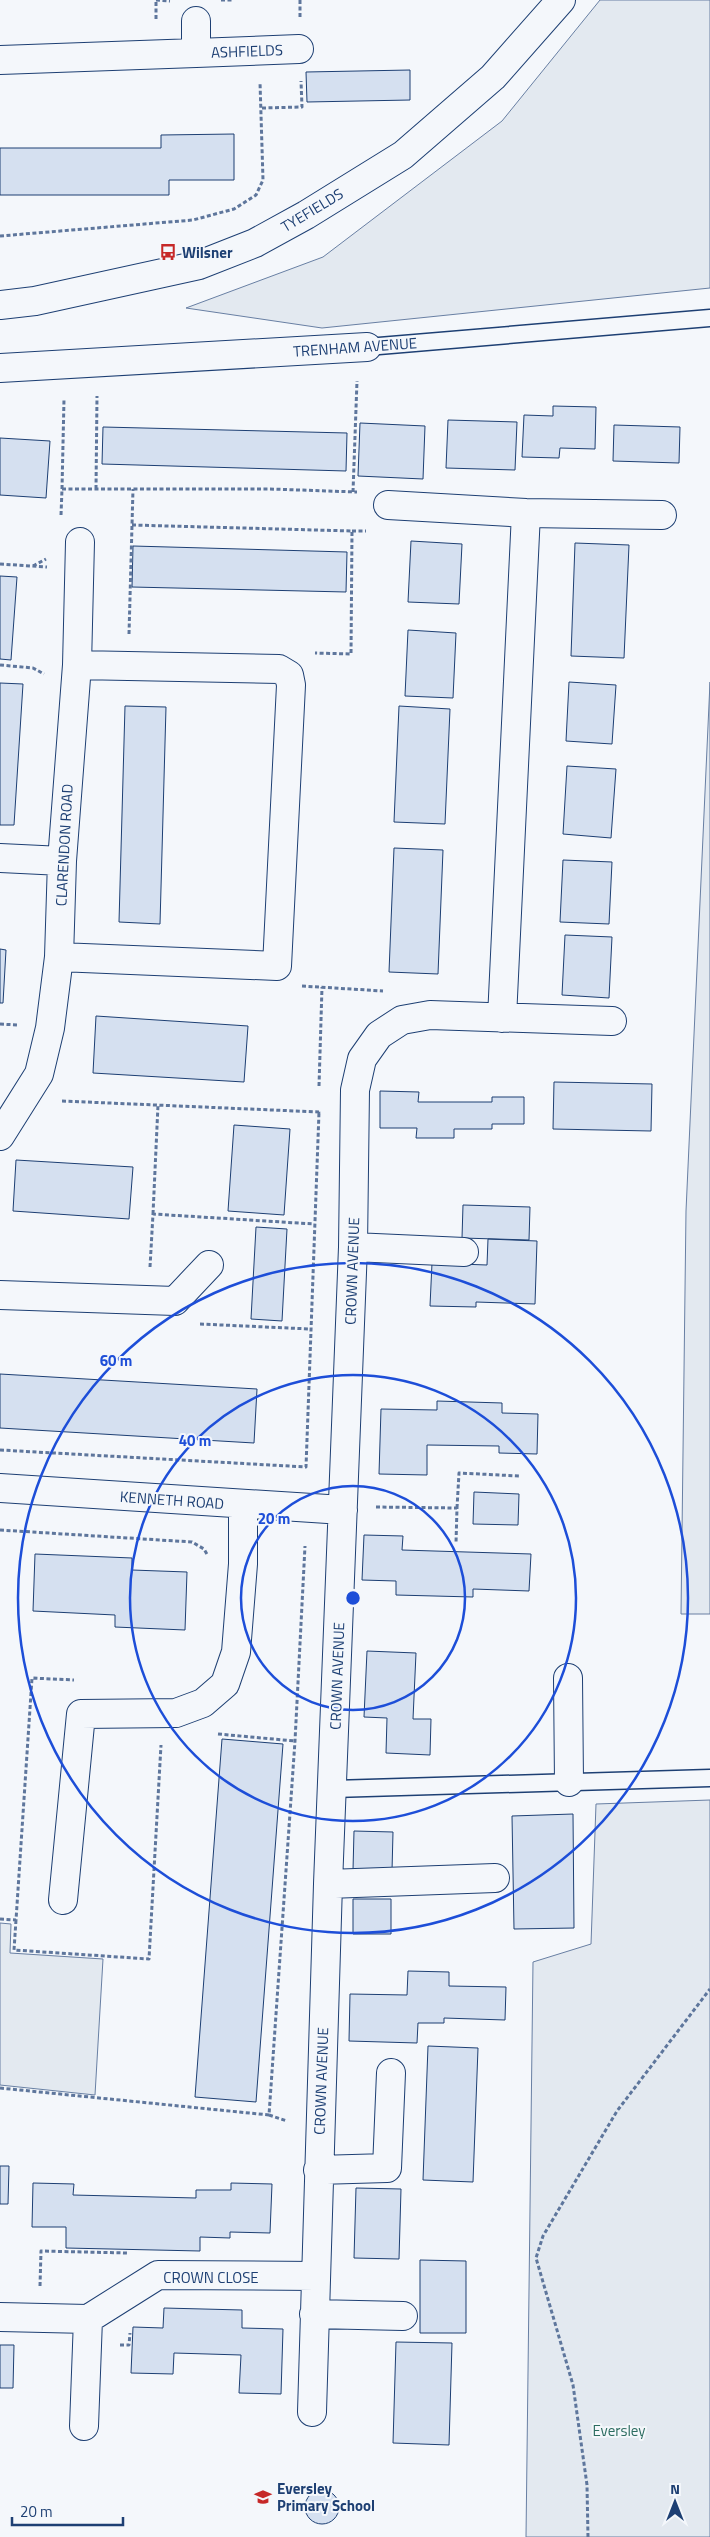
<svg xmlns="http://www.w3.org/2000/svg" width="710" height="2537" font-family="'Titillium Web',sans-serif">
<rect width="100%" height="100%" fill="#f4f7fb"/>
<!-- green -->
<path fill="#e3e9f0" stroke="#687fa3" d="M600,0H710V288L322,328L186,308L323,257L502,121Z
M710,682V1614H681L686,1211Z
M710,1800V2537H526L533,1962L591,1944L596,1804Z
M0,1923L11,1924L10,1953L103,1959L95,2095L0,2085Z"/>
<!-- building -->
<path fill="#d5e0f0" stroke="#1d3f73" d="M410,70V100L307,102L306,72Z
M234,134V180H169V195H0V148H161V135Z
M553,406L596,407L595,449L560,448L559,458L522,457L524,415L553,416Z
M448,420L517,422L515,470L446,468Z
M360,423L425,426L423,479L358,476Z
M614,425L680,427L679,463L613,461Z
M103,427L347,433L346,471L102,464Z
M0,438L50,441L46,498L0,495Z
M411,541L462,544L459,604L408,602Z
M575,543L629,545L624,658L571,656Z
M133,546L347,552L346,592L132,587Z
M0,576L17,577L11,660L0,659Z
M408,630L456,633L453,698L405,696Z
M569,682L616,685L612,744L566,741Z
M0,683L23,684L14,825H0Z
M125,706L166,707L160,924L119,922Z
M399,706L450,709L445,824L394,822Z
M567,766L616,769L611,838L563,834Z
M394,848L443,850L438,974L389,972Z
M563,860L612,862L609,924L560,922Z
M565,935L612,937L609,998L562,995Z
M0,949L6,950L3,1003H0Z
M96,1016L248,1026L244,1082L93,1073Z
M554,1082L652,1084L651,1131L553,1129Z
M380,1091L419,1092L418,1102H492V1097H524V1124H492V1129H454V1138H416L417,1128H380Z
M234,1125L290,1129L284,1215L228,1211Z
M16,1160L133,1167L129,1219L13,1211Z
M463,1205L530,1207L529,1240L462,1238Z
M256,1227L287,1229L282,1321L251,1319Z
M488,1239L537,1241L535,1304L476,1302V1307L430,1306L432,1263L487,1265Z
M0,1374L257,1389L254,1443L0,1428Z
M437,1401L502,1403V1413L538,1414L537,1454L499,1453V1446L427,1445V1475L379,1474L381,1409L437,1410Z
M474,1492L519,1494L518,1525L473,1524Z
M364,1535L403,1536L402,1550L531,1554L529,1591L473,1589V1597L396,1595V1581L362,1580Z
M35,1554L132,1558V1570L187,1572L185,1630L115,1627V1615L33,1611Z
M367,1651L416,1653L413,1719H431L430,1755L386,1753L387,1718L364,1717Z
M222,1739L283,1744L256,2102L195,2097Z
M573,1814L574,1928L514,1929L512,1816Z
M354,1831L393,1832L392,1871L353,1870Z
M353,1899H391V1934H353Z
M408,1971L449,1972V1986L506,1987L505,2020L444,2018V2023H418L417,2043L349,2041L350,1994L407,1995Z
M428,2046L478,2048L473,2182L423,2180Z
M0,2166H9L8,2204H0Z
M33,2183L74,2184L73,2195L196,2198V2190H231V2183L272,2184L270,2233L230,2232V2238L200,2237V2251L66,2248V2227H32Z
M356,2188L401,2189L399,2259L354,2258Z
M420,2260L466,2261V2333H420Z
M164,2308L242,2310V2328L283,2329L281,2394L239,2393L241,2355L174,2353L173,2374L131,2373L133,2327L163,2328Z
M396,2342L452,2343L449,2445L393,2443Z
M0,2345H14L13,2388H0Z
M305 2507a17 17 0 1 1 34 0a17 17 0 1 1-34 0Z"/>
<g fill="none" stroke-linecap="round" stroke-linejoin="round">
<!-- service casing -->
<g stroke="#1d3f73" stroke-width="19">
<path id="service" d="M367,347L710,318
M333,1789L710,1778"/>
</g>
<!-- minor casing -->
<g stroke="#1d3f73" stroke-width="30">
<path id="minor" d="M196,21V53L299,49
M0,60L196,53
M0,368L367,347
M388,505L526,513L662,515
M0,858L62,861
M59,957L277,966L291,685L289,675L279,669L77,665
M502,1018L526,513
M0,1136L39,1074L50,1028L59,957L62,861L77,665L80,542
M353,1247L464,1252
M0,1295L175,1301L209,1265
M0,1488L343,1510
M568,1678L569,1782
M328,1884L495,1878
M63,1900L81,1714L176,1713L203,1703L225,1684L236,1652L243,1564V1504
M318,2170L387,2168L391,2073
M314,2314L403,2316
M0,2317L88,2319
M88,2319L158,2275L315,2276
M312,2412L328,1884L353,1247L355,1090L362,1059L379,1035L402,1020L430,1015L612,1021
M84,2426L88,2319"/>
</g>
<!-- tertiary casing -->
<g stroke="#1d3f73" stroke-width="30">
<path id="tertiary" d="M0,305L35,301L199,265L255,243L306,215L403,155L493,77L561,0"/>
</g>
<!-- path -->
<path stroke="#5e769c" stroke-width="3" stroke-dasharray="4 2.5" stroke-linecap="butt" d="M156,0L170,1
M221,0H233
M300,0V17
M156,2V21
M262,108L302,107L301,81
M0,236L193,220L234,209L256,195L263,180L260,82
M62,489L64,399
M96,489L97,396
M353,492L357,381
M61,515L62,489H270L357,492
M132,525L352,531L351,654L315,653
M352,531H366
M0,564L47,567
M33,566L46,559
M129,634L133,489
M0,665L33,668L44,674
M302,986L383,991
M0,1024L17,1025
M319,1086L322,987
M62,1101L319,1112V1110
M153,1214L158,1105
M150,1267L153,1214L314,1224
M200,1324L310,1329
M0,1450L306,1467L319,1112
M376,1507L457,1508L456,1543
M457,1508L459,1473L519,1476
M0,1530L192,1542L204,1549L208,1556
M218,1734L295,1741
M0,1919L16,1920L32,1678L74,1680
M16,1920L14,1950L149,1959L161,1745
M0,2088L269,2115L295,1741L305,1546
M269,2115L287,2121
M40,2286L41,2251L128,2253
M120,2345H129L130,2333
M588,2537L587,2485L573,2385L536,2258L543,2236L617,2111L710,1989"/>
<!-- service -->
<use href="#service" stroke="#f4f7fb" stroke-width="16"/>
<!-- minor -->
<use href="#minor" stroke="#f4f7fb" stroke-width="28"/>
<!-- tertiary -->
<use href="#tertiary" stroke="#f4f7fb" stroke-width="28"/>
</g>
<!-- distance rings -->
<g fill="none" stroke="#1d4ed8" stroke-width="2.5">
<circle cx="353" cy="1598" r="112"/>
<circle cx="353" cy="1598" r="223"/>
<circle cx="353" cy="1598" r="335"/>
</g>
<!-- icons -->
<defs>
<g id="bus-bare" transform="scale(1.35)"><path d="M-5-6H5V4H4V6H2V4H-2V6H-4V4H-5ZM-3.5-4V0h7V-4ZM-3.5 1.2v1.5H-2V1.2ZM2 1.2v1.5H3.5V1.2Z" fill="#c62828" stroke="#f4f7fb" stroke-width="2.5" paint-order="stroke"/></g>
<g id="school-bare" transform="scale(1.35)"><path d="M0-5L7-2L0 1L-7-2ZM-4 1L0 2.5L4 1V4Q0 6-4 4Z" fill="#c62828" stroke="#f4f7fb" stroke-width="2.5" paint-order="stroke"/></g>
</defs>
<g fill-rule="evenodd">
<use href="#bus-bare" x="168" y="252"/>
<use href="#school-bare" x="263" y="2497"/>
</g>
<g text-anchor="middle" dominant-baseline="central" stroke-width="4" stroke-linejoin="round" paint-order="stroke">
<!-- street labels -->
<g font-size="15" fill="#1d3f73" stroke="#f4f7fb">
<text transform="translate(247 51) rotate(-2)">ASHFIELDS</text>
<text transform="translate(312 210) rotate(-31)">TYEFIELDS</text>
<text transform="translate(355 347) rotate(-4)">TRENHAM AVENUE</text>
<text transform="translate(64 845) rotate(-87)">CLARENDON ROAD</text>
<text transform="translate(352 1271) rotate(-88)">CROWN AVENUE</text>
<text transform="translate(172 1500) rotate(4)">KENNETH ROAD</text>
<text transform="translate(337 1676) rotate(-88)">CROWN AVENUE</text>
<text transform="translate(321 2081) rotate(-88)">CROWN AVENUE</text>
<text x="211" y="2277">CROWN CLOSE</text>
</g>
<!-- poi labels -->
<g font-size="15" font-weight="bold" fill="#1d3f73" stroke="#f4f7fb" text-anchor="start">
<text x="182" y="252">Wilsner</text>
<text x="277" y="2488">Eversley<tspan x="277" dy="17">Primary School</tspan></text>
</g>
<!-- park labels -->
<g font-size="15" fill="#2c6c60" stroke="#f4f7fb">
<text x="619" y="2430">Eversley</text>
</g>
</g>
<circle cx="353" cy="1598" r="8" fill="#1d4ed8" stroke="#f4f7fb" stroke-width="2.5"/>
<g font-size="15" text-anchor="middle" font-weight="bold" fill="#1d4ed8" stroke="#f4f7fb" stroke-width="4" stroke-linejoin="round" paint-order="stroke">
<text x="116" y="1366">60 m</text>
<text x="195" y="1446">40 m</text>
<text x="274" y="1524">20 m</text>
</g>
<!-- north arrow -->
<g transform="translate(675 2502)" stroke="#f4f7fb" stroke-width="4" paint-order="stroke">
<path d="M0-4L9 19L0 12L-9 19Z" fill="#1d3f73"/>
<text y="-8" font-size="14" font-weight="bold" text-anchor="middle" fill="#1d3f73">N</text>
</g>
<!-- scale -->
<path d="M12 2517v8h111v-8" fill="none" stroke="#1d3f73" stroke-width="2.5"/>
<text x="20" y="2517" font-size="15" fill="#1d3f73" stroke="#f4f7fb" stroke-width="4" paint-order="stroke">20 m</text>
</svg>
